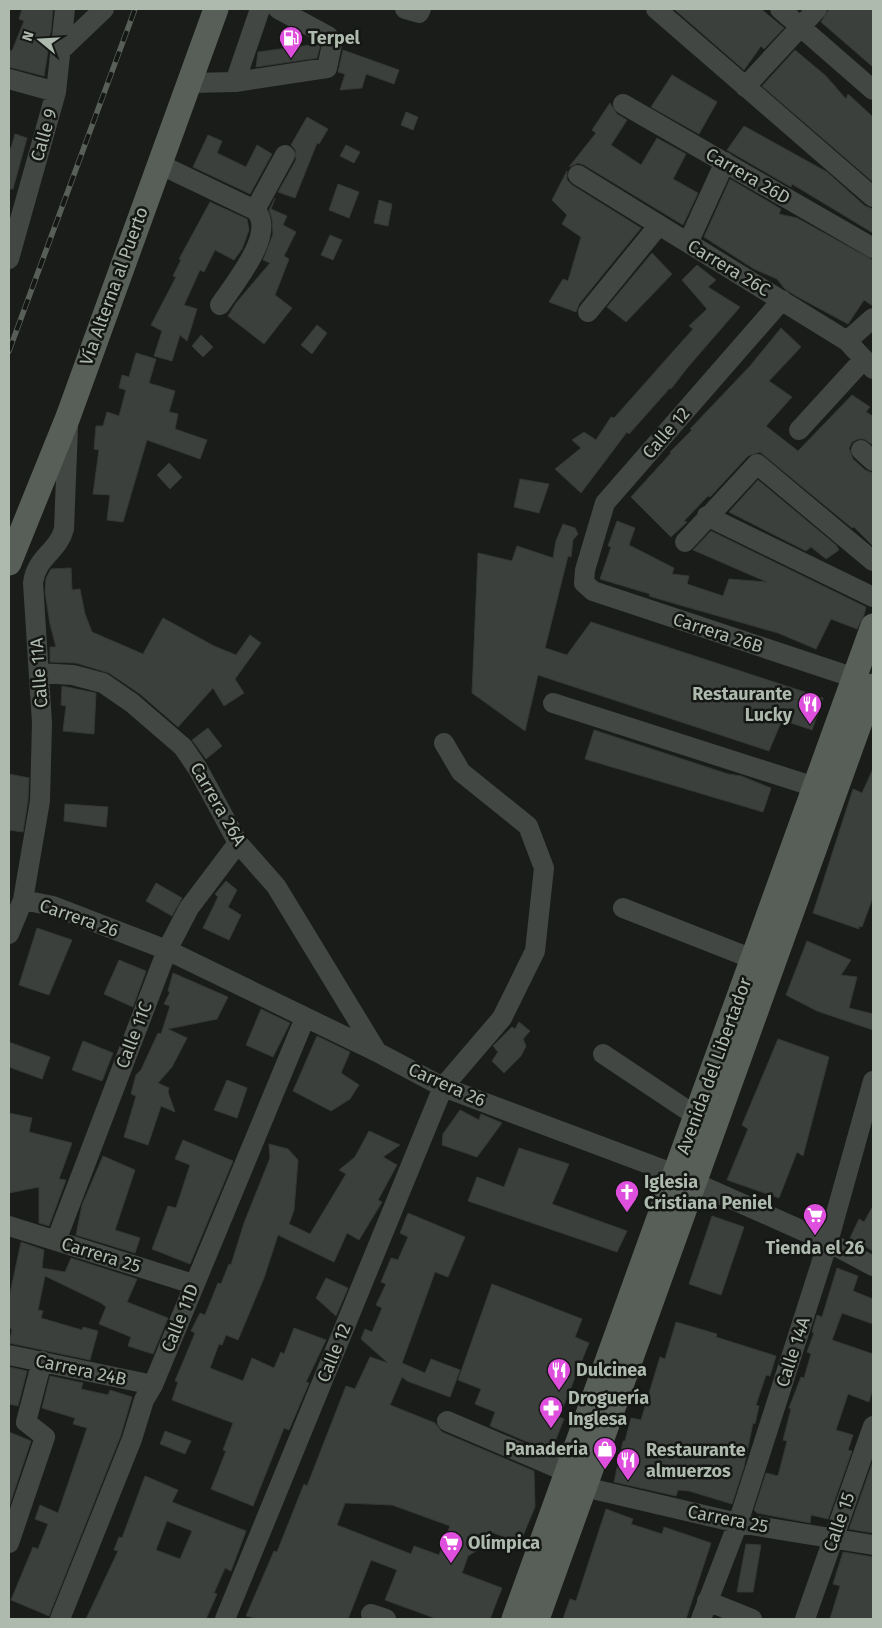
<svg xmlns="http://www.w3.org/2000/svg" width="882" height="1628" font-family="'Fira Sans',sans-serif">
<rect width="100%" height="100%" fill="#1a1c1a"/>
<!-- building -->
<path fill="#3c403d" stroke="#343735" fill-rule="evenodd" d="M22,9H53L51,31L46,48L48,51L44,76L9,67V50L12,51L24,21L19,19Z
M674,9H761L784,28L764,49L761,46L744,70Z
M829,9H873V67L821,22Z
M318,44L320,46L317,58L256,67L258,52Z
M343,50L399,70L394,84L366,74L362,88L340,90L345,74L338,72Z
M795,50L826,76L846,99L848,94L873,117V182L762,86Z
M672,75L717,102L699,134L651,107Z
M610,103L617,114L627,120L611,145L641,165L657,138L686,154L673,179L698,193L683,225L584,165L578,163L569,167L596,133L592,130Z
M406,112L418,117L413,130L401,125Z
M307,117L328,129L319,144L317,143L295,198L278,192L296,160L295,149L291,145Z
M744,126L827,172L865,206L873,209V233L792,184L791,187L727,150Z
M15,134L27,138L13,189H9V147L11,148Z
M208,135L222,141L217,153L246,167L257,145L272,154L250,194L193,167Z
M346,145L360,152L354,163L340,156Z
M567,171V180L572,185L641,228L579,304L576,312L549,302L563,279L568,281L581,237L562,224L567,215L552,200Z
M730,179L781,209L779,214L797,218L873,260V306L864,300L848,324L796,296L785,289L777,279L754,269L704,237Z
M338,184L359,192L349,218L329,210Z
M275,198L271,209L287,216L283,225L296,232L284,256L289,259L275,295L292,308L264,344L228,316L236,303L270,263L263,260L273,234L272,219L269,210Z
M379,200L392,204L388,226L374,223Z
M210,202L247,219L249,230L242,249L234,260L215,250L204,272L200,270L184,305L197,309L187,341L180,335L172,361L154,356L162,331L151,325L176,277L173,276L181,260L179,259Z
M330,235L342,240L333,260L321,255Z
M652,253L672,274L626,322L607,307Z
M697,265L716,280L708,287L740,307L688,367L671,389L670,388L629,434L627,432L581,493L555,469L581,448L572,440L584,432L596,440L611,417L614,418L693,329L689,326L707,309L682,280Z
M317,325L327,333L312,354L301,345Z
M781,328L801,347L769,381L792,397L766,426L798,451L852,395L870,407L866,412L873,416V445L864,439H858L852,442L849,448L853,459L865,470L873,473V546L854,527L852,528L760,452L748,456L710,497L708,496L684,521L687,522L671,537L631,497L671,453L670,452L692,430L690,429L750,366Z
M201,335L213,347L203,357L192,346Z
M136,353L156,359L149,383L175,391L169,412L178,414L175,429L207,440L200,459L147,440L123,522L107,520L110,495L93,494L99,450L94,449L96,426H103L107,412L119,416L126,390L119,388L122,375L129,377Z
M169,463L182,477L170,489L157,475Z
M520,479L549,484L539,513L514,507Z
M758,480L836,545L839,550L826,559L811,547L806,551L729,512Z
M617,521L635,528L629,545L674,568L672,574L689,576L687,584L723,596L729,579L767,582L693,550L711,531L866,607L864,615L857,629L831,619L816,649L778,633L683,606L649,596L650,594L600,579L611,547L608,546Z
M563,524L575,528L578,534L573,540L571,557L568,556L545,648L567,655L591,622L823,698L812,730L782,720L769,751L538,675L525,731L472,693L478,553L512,561L517,546L553,558L556,541Z
M71,568L72,590L80,589L85,614L92,632L143,654L163,618L214,646L236,655L250,635L261,643L235,679L244,693L224,706L213,688L178,727L140,694L109,673L76,663L50,662V647H56L50,624L45,592L46,578L51,569Z
M62,686L96,693L94,734L63,731L66,706L61,705Z
M208,728L222,746L206,759L192,740Z
M594,730L728,774L741,776L771,788L763,812L585,759Z
M873,769V897L862,927L859,926V929L813,913L853,789L862,793Z
M9,774L29,778L28,800L23,832L9,830Z
M65,804L108,807L106,827L64,821Z
M226,881L237,890L228,907L241,915L229,940L203,928L218,897L215,894Z
M156,883L182,898L172,916L146,901Z
M37,928L72,940L49,995L19,985Z
M807,941L851,960L841,975L857,977L849,1008L873,1014V1030L817,1011L786,995Z
M119,960L146,971L133,1007L104,994Z
M173,973L228,997L217,1019L168,1029L187,1038L172,1067L158,1083L169,1088L168,1092L175,1112L161,1106L148,1145L124,1137L136,1096L131,1094L136,1075L141,1070L158,1033L161,1034L170,1006L164,1004L170,992L168,991Z
M261,1009L290,1023L273,1057L246,1045Z
M519,1022L530,1031L523,1039L526,1046L521,1056L504,1073L492,1061L498,1052L493,1046L512,1027L515,1029Z
M317,1036L350,1052L341,1073L359,1085L350,1099L331,1111L293,1091Z
M778,1039L829,1057L803,1156L797,1152L779,1198L727,1180L748,1129L742,1125Z
M83,1041L113,1053L102,1081L72,1070Z
M9,1042L50,1057L42,1079L9,1067Z
M227,1080L247,1088L237,1118L214,1110Z
M460,1110L479,1120L481,1114L502,1123L477,1157L442,1145L443,1134Z
M9,1113L32,1118L29,1132L72,1143L59,1179L66,1180L49,1226L39,1223V1187L9,1193Z
M369,1131L400,1145L383,1157L397,1165L378,1200L382,1202L359,1240L347,1233L334,1262L278,1235L264,1278L238,1340L226,1335L222,1345L219,1344L210,1368L243,1381L252,1358L274,1368L281,1352L284,1354L294,1328L326,1340L306,1382L309,1383L289,1430L284,1428L253,1506L211,1489L226,1451L223,1450L233,1423L172,1400L178,1382L175,1381L195,1333L191,1331L200,1313L205,1315L218,1283L221,1284L229,1264L231,1265L244,1223L270,1158L269,1144L288,1149L298,1160L294,1210L289,1224L310,1234L346,1174L339,1170L355,1157Z
M183,1140L233,1161L190,1264L152,1249L168,1206L176,1208L190,1165L175,1159Z
M519,1148L569,1164L552,1204L627,1231L617,1252L468,1201L477,1177L504,1187Z
M103,1156L135,1170L115,1230L140,1238L135,1253L76,1235L82,1205Z
M873,1206V1251L850,1238L859,1219L864,1222Z
M408,1213L465,1237L448,1277L435,1272L402,1363L425,1373L431,1359L460,1370L450,1397L407,1381L402,1377L390,1405L435,1423L442,1432L534,1471L535,1507L520,1543L491,1532L481,1548L468,1556L462,1573L502,1588L490,1619H437L385,1600L397,1570L371,1560L348,1619H259L246,1616L274,1551L277,1552L304,1484L307,1486L346,1386L355,1389L370,1357L388,1363L361,1339L365,1329L372,1332L382,1308L376,1305L386,1284L381,1282L391,1258L398,1260L408,1237L400,1233ZM345,1503L392,1505L450,1526L439,1555L414,1546L411,1554L337,1525Z
M712,1216L744,1227L721,1295L689,1284Z
M21,1242L44,1250L42,1268L65,1272L71,1258L137,1279L127,1302L168,1318L153,1354L128,1346L131,1337L99,1324L106,1307L101,1303L45,1276L38,1310L43,1311L41,1318L82,1330L83,1327L98,1331L90,1360L9,1343L12,1330L9,1326V1298Z
M837,1268L858,1276L853,1291L873,1299V1324L842,1313L832,1340L873,1354V1389L869,1402L848,1394L836,1430L853,1435L848,1450L852,1451L828,1519L811,1515L810,1523L757,1513L754,1510L766,1473L778,1476L787,1441L783,1440L791,1409L789,1408L801,1377L804,1378L811,1354L807,1352L814,1333L812,1332L817,1315L822,1317Z
M326,1278L348,1288L336,1316L316,1298Z
M492,1284L582,1319L575,1337L589,1343L559,1417L564,1419L551,1452L490,1426L495,1412L475,1404L481,1389L458,1380Z
M676,1322L717,1334L716,1337L776,1356L770,1376L766,1375L756,1405L759,1406L755,1424L753,1423L744,1467L732,1504L689,1491L678,1490L676,1496L614,1482L623,1441H625L631,1418L641,1420L660,1357L665,1359Z
M9,1367L27,1371L18,1406L9,1404Z
M50,1376L83,1383L81,1389L108,1395L110,1390L132,1397L121,1435L49,1616L11,1600L33,1547L38,1549L48,1524L35,1519L40,1505L58,1513L87,1428L73,1424L75,1418L42,1408Z
M165,1431L191,1441L185,1454L160,1444Z
M9,1432L31,1441L9,1507Z
M873,1461V1533L849,1529Z
M145,1476L178,1490L172,1502L246,1531L231,1571L225,1568L214,1593L217,1594L206,1619H86L118,1551L114,1550L119,1537L122,1538ZM167,1521L192,1531L180,1559L156,1550Z
M606,1509L633,1519L631,1524L662,1534L664,1527L711,1543L686,1619H563L570,1599L576,1601Z
M746,1544L761,1545L753,1592H737Z
M843,1552L873,1557V1619H830L840,1586L833,1584Z"/>
<g fill="none" stroke-linecap="round" stroke-linejoin="round">
<!-- minor -->
<path stroke="#424743" stroke-width="20" d="M405,9L419,13L421,9
M656,9L873,197
M780,9L873,90
M60,51L104,9
M9,79L56,92
M235,82L327,68L332,44L328,36L278,9
M188,83L235,82L260,9
M745,87L817,9
M623,104L873,248
M159,164L255,210C278,232 233,285 220,305
M578,175L847,341L873,369
M255,210L285,155
M688,243L725,162
M9,259L56,92L65,9
M782,300L605,503L585,570L584,583L593,591L855,678
M588,312L659,225
M847,341L873,318
M799,430L864,359
M861,450L873,461
M707,516L873,597
M685,542L757,464L873,561
M39,673L73,675L103,683L132,703L183,747L198,769L238,843L276,886L377,1052
M553,703L815,787
M23,900L53,906L167,950L377,1052L443,1087L675,1174L828,1242L873,1266
M623,908L753,959
M9,934L23,900L40,801L42,723L33,583C36,557 58,552 64,529L68,427
M603,1054L696,1116
M9,1226L193,1284
M56,1241L167,950L189,908L238,843
M9,1355L153,1385
M447,1421L567,1472
M584,1487L738,1523L873,1545
M9,1543L45,1437L26,1422L42,1361
M707,1601L752,1619
M371,1614L386,1619
M60,1619L132,1439L144,1400L153,1385L305,1018
M225,1619L443,1087L502,1018L535,951L544,868L528,826L461,772L444,743
M701,1619L738,1523L828,1242L873,1081
M805,1619L873,1426"/>
<!-- major -->
<path stroke="#575f58" stroke-width="25" d="M9,563L68,417L216,9
M514,1619L873,626
M537,1619L873,686"/>
<!-- rail casing -->
<g stroke="#585f58" stroke-width="5.5">
<path id="rail" d="M9,351L135,9"/>
</g>
<!-- rail -->
<use href="#rail" stroke="#151715" stroke-width="4" stroke-dasharray="11" stroke-linecap="butt"/>
</g>
<!-- icons -->
<defs>
<g id="fuel-pin" transform="scale(1.25)"><path d="M0 17L-7.5 6A9.5 9.5 0 1 1 7.5 6Z" fill="#df4fdd" stroke="#151715"/><path d="M-5.5-6h7V0h2V4h1.3V-2.5L3-4.5l.8-.8L6-3V5H2.5V1h-1V6h-7ZM-4.2-4.7v3.2H.2V-4.7Z" fill="#fff"/></g>
<g id="restaurant-pin" transform="scale(1.25)"><path d="M0 17L-7.5 6A9.5 9.5 0 1 1 7.5 6Z" fill="#df4fdd" stroke="#151715"/><path d="M-5-6h1v4h1v-4h1v4h1v-4h1v5L-1.5 .5V6h-2V.5L-5-1ZM5-6V6H3V1.5H1.5Q1.5-4 5-6Z" fill="#fff"/></g>
<g id="church-pin" transform="scale(1.25)"><path d="M0 17L-7.5 6A9.5 9.5 0 1 1 7.5 6Z" fill="#df4fdd" stroke="#151715"/><path d="M-1.2-6h2.4v3.5h3.3v2.4h-3.3V6h-2.4V-.1h-3.3v-2.4h3.3Z" fill="#fff"/></g>
<g id="supermarket-pin" transform="scale(1.25)"><path d="M0 17L-7.5 6A9.5 9.5 0 1 1 7.5 6Z" fill="#df4fdd" stroke="#151715"/><path d="M-6-5.5h2.5l.6 2H6L4.5 2H-2.5L-4.4-4H-6ZM-1.5 3.2a1.3 1.3 0 1 0 .1 0ZM3 3.2a1.3 1.3 0 1 0 .1 0Z" fill="#fff"/></g>
<g id="pharmacy-pin" transform="scale(1.25)"><path d="M0 17L-7.5 6A9.5 9.5 0 1 1 7.5 6Z" fill="#df4fdd" stroke="#151715"/><path d="M-2-6h4v4h4v4h-4v4h-4v-4h-4v-4h4Z" fill="#fff"/></g>
<g id="shop-pin" transform="scale(1.25)"><path d="M0 17L-7.5 6A9.5 9.5 0 1 1 7.5 6Z" fill="#df4fdd" stroke="#151715"/><path d="M-5-2.5h2.3a2.7 3.5 0 0 1 5.4 0H5L5.5 6h-11ZM-1.5-2.5h3a1.5 2.3 0 0 0-3 0Z" fill="#fff"/></g>
</defs>
<g fill-rule="evenodd">
<use href="#fuel-pin" x="291" y="38"/>
<use href="#restaurant-pin" x="810" y="704"/>
<use href="#church-pin" x="627" y="1192"/>
<use href="#supermarket-pin" x="815" y="1215"/>
<use href="#restaurant-pin" x="559" y="1370"/>
<use href="#pharmacy-pin" x="551" y="1408"/>
<use href="#shop-pin" x="605" y="1449"/>
<use href="#restaurant-pin" x="628" y="1460"/>
<use href="#supermarket-pin" x="451" y="1543"/>
</g>
<g text-anchor="middle" dominant-baseline="central" stroke-width="5" stroke-linejoin="round" paint-order="stroke">
<!-- poi labels -->
<g font-size="18" font-weight="bold" fill="#aebaae" stroke="#151715" text-anchor="start">
<text x="308" y="38">Terpel</text>
<text x="792" y="694" text-anchor="end">Restaurante<tspan x="792" dy="21">Lucky</tspan></text>
<text x="644" y="1182">Iglesia<tspan x="644" dy="21">Cristiana Peniel</tspan></text>
<text x="815" y="1248" text-anchor="middle">Tienda el 26</text>
<text x="576" y="1370">Dulcinea</text>
<text x="568" y="1398">Droguería<tspan x="568" dy="21">Inglesa</tspan></text>
<text x="588" y="1449" text-anchor="end">Panaderia</text>
<text x="646" y="1450">Restaurante<tspan x="646" dy="21">almuerzos</tspan></text>
<text x="468" y="1543">Olímpica</text>
</g>
<!-- street labels -->
<g font-size="18" fill="#aebaae" stroke="#151715">
<text transform="translate(44 135) rotate(-74)">Calle 9</text>
<text transform="translate(748 176) rotate(30)">Carrera 26D</text>
<text transform="translate(729 268) rotate(31)">Carrera 26C</text>
<text transform="translate(114 286) rotate(-70)">Vía Alterna al Puerto</text>
<text transform="translate(666 433) rotate(-49)">Calle 12</text>
<text transform="translate(718 633) rotate(18)">Carrera 26B</text>
<text transform="translate(39 673) rotate(-94)">Calle 11A</text>
<text transform="translate(218 804) rotate(60)">Carrera 26A</text>
<text transform="translate(79 918) rotate(19)">Carrera 26</text>
<text transform="translate(134 1035) rotate(-69)">Calle 11C</text>
<text transform="translate(714 1066) rotate(-70)">Avenida del Libertador</text>
<text transform="translate(447 1085) rotate(24)">Carrera 26</text>
<text transform="translate(101 1255) rotate(17)">Carrera 25</text>
<text transform="translate(180 1318) rotate(-68)">Calle 11D</text>
<text transform="translate(793 1352) rotate(-72)">Calle 14A</text>
<text transform="translate(334 1353) rotate(-68)">Calle 12</text>
<text transform="translate(81 1370) rotate(12)">Carrera 24B</text>
<text transform="translate(728 1519) rotate(11)">Carrera 25</text>
<text transform="translate(839 1522) rotate(-71)">Calle 15</text>
</g>
</g>
<!-- border -->
<rect width="882" height="1628" fill="none" stroke="#aebaae" stroke-width="20"/>
<!-- north arrow -->
<g transform="translate(40 40) rotate(288)" stroke="#151715" stroke-width="4" paint-order="stroke">
<path d="M0-4L9 19L0 12L-9 19Z" fill="#aebaae"/>
<text y="-8" font-size="14" font-weight="bold" text-anchor="middle" fill="#aebaae">N</text>
</g>
</svg>
